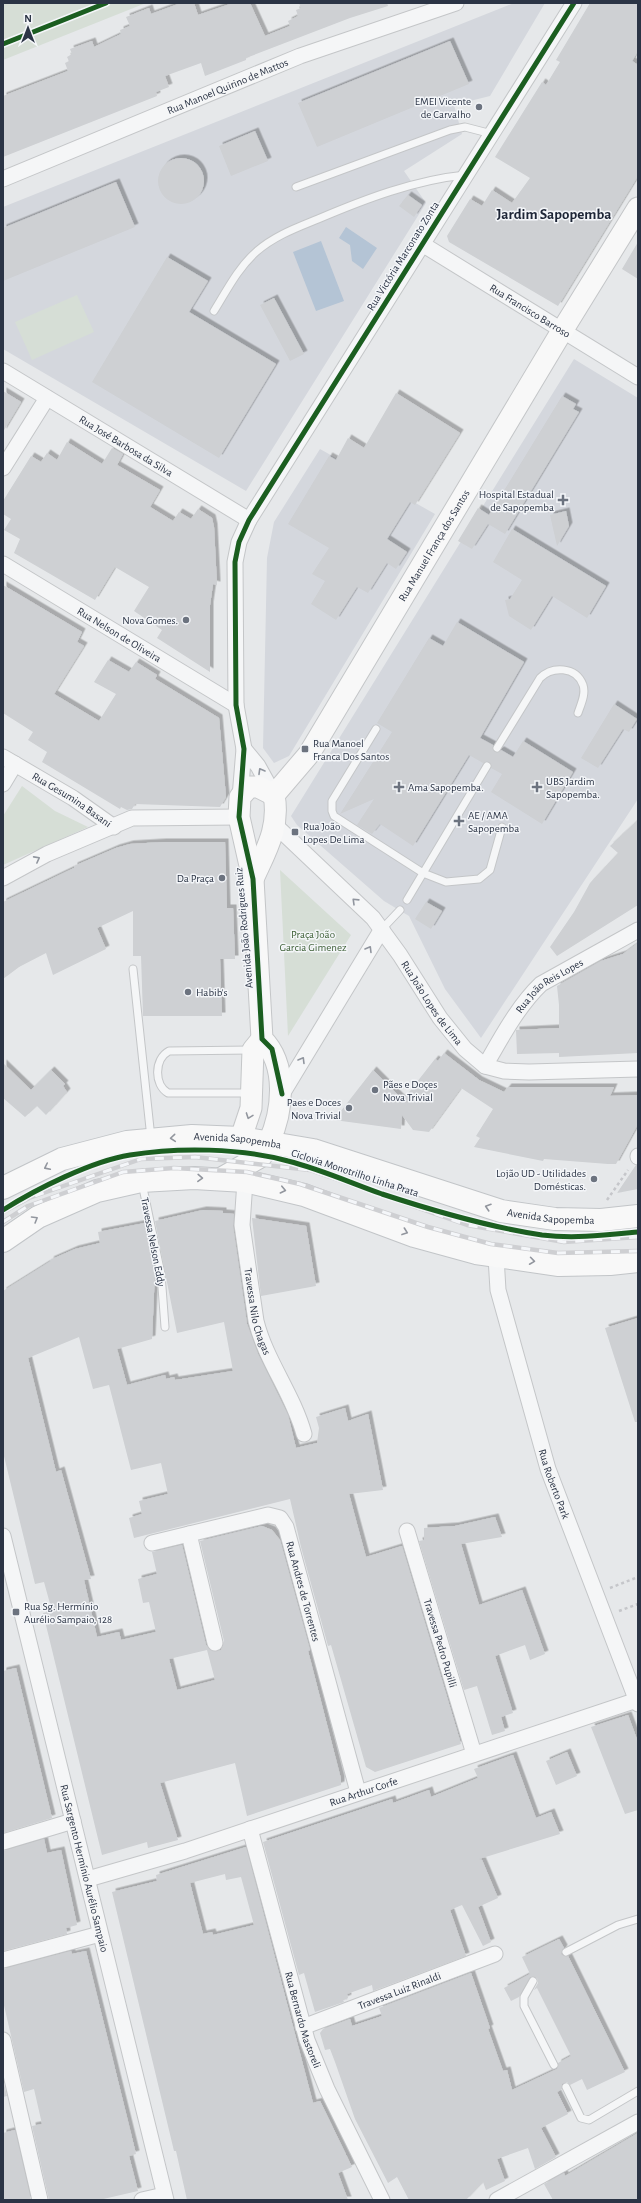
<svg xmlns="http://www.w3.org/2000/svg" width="641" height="2203" font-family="'Alegreya Sans',sans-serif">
<defs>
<filter id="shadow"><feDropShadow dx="3.5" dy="-3.5" stdDeviation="0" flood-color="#0004"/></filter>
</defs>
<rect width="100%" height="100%" fill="#e6e8ea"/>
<!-- built -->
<path fill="#d4d7dd" d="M514,3H545L490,96L454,105L462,134L404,171L426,203L246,491L3,349V207Z
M574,359L638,398V799L481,1038L445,989L409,916L384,901L297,825L291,816Z
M320,449L435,514L289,756L274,763L263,748L267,558L274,522Z"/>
<!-- green -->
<path fill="#d6ded6" d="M3,3H146L3,60Z
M77,295L94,332L32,360L15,322Z
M22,786L55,811L88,827L3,865V816Z
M280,870L351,935L288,1036Z"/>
<!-- water -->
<path fill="#b4c4d5" d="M346,227L377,248L363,269L352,261L350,245L339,238Z
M321,241L344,301L316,311L293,252Z"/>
<!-- building -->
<path fill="#ced0d3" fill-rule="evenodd" filter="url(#shadow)" d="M181,3H194L198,15L233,3H250L265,36L290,26L288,21L298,16L296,10L301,8L299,3H387L388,6L350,18L246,58V60L205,76L201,63L165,76L169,87L156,92L157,96L3,157V96L68,71L65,63L69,61L67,57L72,54L70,49L92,41L94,47L121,34L120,30L130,26L126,17L149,8L151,14Z
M590,3H638V51L632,61L638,65V176L558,306L449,242L447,236L470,199L482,206L492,190L512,203L530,178L495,157L542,82L546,85L560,62L556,60Z
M450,41L469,84L317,147L298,103Z
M255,131L268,161L231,176L219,146Z
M158 181a23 23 0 1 1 46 0a23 23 0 1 1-46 0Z
M116,182L135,227L3,281V228Z
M408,195L422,205L414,217L399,206Z
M638,242V279L622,269Z
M167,257L208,281L189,312L276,364L219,458L92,382Z
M274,298L304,354L290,361L260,305Z
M3,391L21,402L3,432Z
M396,393L460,433L415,505L410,502L387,539L407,552L396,569L387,563L368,593L357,587L336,620L311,604L325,581L312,574L329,548L288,524L329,456L336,460L348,438L364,448Z
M562,396L576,404L573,409L579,412L505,534L488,524L472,549L458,541L478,508L489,515Z
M67,442L102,464L112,448L123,454L117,465L160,490L150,507L173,521L179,512L191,519L198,509L212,518L214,527L217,585L213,584L210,605V672L157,638L162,630L134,611L149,587L115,567L95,600L14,553L20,539L4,530L11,519L3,514V501L31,456L41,462L47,453L57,460Z
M566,511L569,526L557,546L550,515Z
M512,529L606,586L587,618L552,596L531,630L509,616L505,600L510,599L522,580L493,562Z
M3,585L82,632L77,642L84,646L54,694L99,721L116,694L94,682L108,660L129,672L136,662L157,675L155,679L219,718L226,797L220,807L135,804L132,809L127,810L121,807L120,809L42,762L47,752L28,740L33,732L3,713Z
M457,622L524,662L480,738L493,745L495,752L501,750L513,757L523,741L573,772L542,824L491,792L502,774L491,768L489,762L483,763L469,755L413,846L380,824L372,834L357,825L374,799L340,814L392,732L377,723L429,638L443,646Z
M614,704L637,719L629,732L623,729L598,768L581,758Z
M638,820V905L557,956L550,947L574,912L590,883L618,853L610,846Z
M163,842H225L227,908H233L235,959H220L222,1016H143L141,956H133V911L97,928L106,949L53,975L46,953L19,967L3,979V902L74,868V866L116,848L130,844Z
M426,902L442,911L431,929L415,919Z
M638,943V1053L559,1057V1053L517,1054L516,1030L559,1028V1005L557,986L601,961L623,954Z
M444,1053L479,1080L504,1092L508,1087H614L610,1096L638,1095V1124L616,1164H608L544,1159L543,1161L474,1147L480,1138L476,1136L493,1109L461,1088L429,1132L413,1130L402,1115L401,1129L334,1120L373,1070L403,1100L435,1059L438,1061Z
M3,1063L31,1090L51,1070L65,1084L63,1086L67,1092L46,1115L37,1106L25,1117L3,1098Z
M636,1165L638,1166V1189L617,1193Z
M203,1210L223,1211V1213L234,1214L233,1226L247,1324L258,1354L288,1415L296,1448L317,1443L319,1428L316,1417L345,1408L348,1421L368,1414L383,1490L349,1494L357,1524L366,1557L402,1546L461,1744L375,1772L366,1767L331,1645L328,1646L301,1547L290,1499L134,1538L129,1518L142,1514L139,1501L168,1494L161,1463L131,1470L109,1385L93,1389L79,1337L28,1358L56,1472L61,1470L91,1579L84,1580L97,1637L119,1632L121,1640L156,1632L149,1602L143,1603L138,1579L157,1574L152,1552L182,1545L206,1645L212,1651L221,1650L224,1641L200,1541L262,1526L272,1530L280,1540L310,1650L308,1651L341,1779V1785L247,1816L235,1763L160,1783L178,1840L148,1848L147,1842L102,1855L43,1613L52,1611L44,1582L35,1584L3,1452V1291L51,1261L50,1260L75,1249L100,1243L98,1232L145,1223L155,1270L152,1339L117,1349L127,1385L165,1375L166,1379L174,1377L175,1380L233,1371L224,1322L177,1333L155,1221ZM207,1650L215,1680L177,1690L169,1659Z
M252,1218L306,1226L316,1286L261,1296Z
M638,1318V1422H635L605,1328Z
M495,1517L502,1537L461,1544L479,1605L522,1590L545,1654L530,1660L525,1645L495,1656L513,1713L501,1717L505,1731L492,1735L477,1686L464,1690L419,1541L424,1540V1528L455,1526Z
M16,1668L52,1818L3,1833V1671Z
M628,1715L638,1742V1810L625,1814L591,1727Z
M567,1752L577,1776L556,1785L546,1761Z
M513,1755L536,1818L551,1812L560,1834L479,1859L482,1860L498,1898L478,1907L491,1942L483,1946L462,1905L450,1910L466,1956L373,1991L372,1985L347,1994L348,1998L343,2000L344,2002L315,2012L304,1973L299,1975L263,1842L392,1799L393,1803L429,1790L431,1797L478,1778L474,1769Z
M44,1839L47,1853L61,1850L77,1925L66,1928L67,1934L3,1951V1851Z
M246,1847L313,2103L320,2101L352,2167L338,2173L348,2200H187L176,2151H174L112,1892L157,1881L156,1875ZM225,1874L226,1880L241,1877L254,1925L213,1935L212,1932L203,1934L190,1883Z
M559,1939L564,1948L561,1954L564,1956H568L625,2072L587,2090L582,2079L570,2085L567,2082L562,2084V2089L557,2092L568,2114L541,2128L556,2157L535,2169L528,2148L497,2159L505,2181L486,2190L483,2182L466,2200H409L397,2177L388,2183L355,2119L335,2062L330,2049L325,2050L320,2033L323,2029L350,2019L352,2026L382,2016L379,2008L471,1973L490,2028L488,2029L503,2071L507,2070L512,2090L557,2069L558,2063L571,2056L537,1988L534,1990L538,1983L537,1978L530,1977L519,1997L511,2001L504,1988L530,1974L522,1957Z
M71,1951L72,1954L86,1951L136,2154L129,2156L138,2191L99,2200H49L32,2126L42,2124L34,2089L24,2092L3,2001V1969Z
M3,2080L7,2096L3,2097Z
M15,2130L31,2200H3V2133Z
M638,2133V2200H553L544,2184L564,2173L565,2176Z"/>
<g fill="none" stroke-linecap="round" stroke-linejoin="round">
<!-- lane casing -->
<g stroke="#c4c6c8" stroke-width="9">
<path id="lane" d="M296,187L450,130L465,127L492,134
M214,311C227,290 238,268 256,252C274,236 296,228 318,219C365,199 415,180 465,175
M376,729L332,801V811L334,816L423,873L446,882L479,879L490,870L502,827
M497,748L540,678C552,666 576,666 583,685C586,694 581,704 578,713
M407,900L487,766
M382,929L400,910
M133,969L151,1138
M250,1093H168C154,1085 154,1059 169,1051L251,1050
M142,1183L161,1274L165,1327
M566,1952L618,1925L638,1919
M533,1981L524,1997V2006L554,2065
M566,2087L581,2118L589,2120L638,2091"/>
</g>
<!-- street casing -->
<g stroke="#c4c6c8" stroke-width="17">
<g id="street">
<path id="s1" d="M3,179L300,56L456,3"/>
<path id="s2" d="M422,244L638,377"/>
<path id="s3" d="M3,371L249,520"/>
<path d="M3,468L47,398"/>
<path id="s4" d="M3,564L236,705"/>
<path d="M244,749L258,766L274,795"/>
<path id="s5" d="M3,757L73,798L114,827"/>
<path d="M3,784L15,764"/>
<path d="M240,797L244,749L236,705L235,562L239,542L249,520L574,3"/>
<path id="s6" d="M276,826L373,918L400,955L440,1018L465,1049L485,1066L504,1071L529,1072L638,1069"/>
<path d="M3,878L47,854L132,818L239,817"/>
<path id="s7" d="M485,1066C501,1038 518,1006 541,984L638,930"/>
<path d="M282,1094L382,929"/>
<path d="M638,1157V1156"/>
<path id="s8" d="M245,1181L242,1225L256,1321C266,1361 293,1394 304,1434"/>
<path id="s9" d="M496,1257L498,1290L548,1469L638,1704"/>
<path id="s10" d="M407,1531L474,1754"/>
<path d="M189,1534L215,1643"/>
<path id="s11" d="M3,1536L166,2200"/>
<path id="s12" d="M152,1543L268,1515L280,1518L286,1527L358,1792"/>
<path id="s13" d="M250,1829L307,2040L327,2089L382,2200"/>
<path d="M3,1842L73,1821"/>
<path id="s14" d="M88,1879L185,1851L637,1700"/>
<path d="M3,1960L100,1934"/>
<path id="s15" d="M303,2027L495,1954"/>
<path d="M3,2040L40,2200"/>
<path d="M142,2200L164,2195"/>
<path d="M497,2200L638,2122"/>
</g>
</g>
<!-- secondary casing -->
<g stroke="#c4c6c8" stroke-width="23">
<g id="secondary">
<path id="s16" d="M274,795L309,754L562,331L638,208"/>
<path d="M253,879C266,850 280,828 274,795"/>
<path d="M241,1138L251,1108L253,1050L262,1039"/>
<path d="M269,1142C283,1111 288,1065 262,1039L253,879L239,817L240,797L249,787H258L274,795"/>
</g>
</g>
<!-- primary casing -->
<g stroke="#c2c5c8" stroke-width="24">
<g id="primary">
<path d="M221,1179L261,1156L269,1142"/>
<path id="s17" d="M3,1188L62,1159L127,1142L192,1136L241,1138L313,1150L501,1211L555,1219L601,1220L638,1216"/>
<path d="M3,1241L38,1217L97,1191L141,1181L194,1178L245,1181L304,1195L414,1236L476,1253L559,1265L610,1264L638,1261"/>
</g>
</g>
<!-- path -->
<path stroke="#c5c6ca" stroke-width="2.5" stroke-dasharray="3 3" stroke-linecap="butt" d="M607,1200L628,1170
M610,1588L638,1577
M619,1611L638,1604"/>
<!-- lane -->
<use href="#lane" stroke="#f5f6f7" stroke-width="7"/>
<!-- street -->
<use href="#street" stroke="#f5f6f7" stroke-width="15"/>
<!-- secondary -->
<use href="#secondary" stroke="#f8f8f8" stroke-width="21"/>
<!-- primary -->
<use href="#primary" stroke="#f8f8f8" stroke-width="22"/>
<!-- rail casing -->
<g stroke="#cecfd2" stroke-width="4.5">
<path id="rail" d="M3,1212L29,1198L141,1159L195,1157L310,1170L467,1225L564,1242L638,1237
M3,1222L28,1206L123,1172L174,1168L247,1172L300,1184L428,1227L491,1244L558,1253L638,1251"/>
</g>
<!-- rail -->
<use href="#rail" stroke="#f4f6f9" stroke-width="3" stroke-dasharray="9" stroke-linecap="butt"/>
<!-- cycleway casing -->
<g stroke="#f4f6f9" stroke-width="8">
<path id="cycleway" d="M3,44L106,3
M282,1094L272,1049L262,1039L253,879L239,817L244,749L236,705L235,562L239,542L249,520L574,3
M3,1210C36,1189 92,1161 130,1155C178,1147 241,1148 288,1161C320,1169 351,1183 382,1194C434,1211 488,1227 542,1235C574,1239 607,1235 638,1232"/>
</g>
<!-- cycleway -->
<use href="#cycleway" stroke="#1b5e20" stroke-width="5"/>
</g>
<!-- one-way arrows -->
<defs><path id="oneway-chevron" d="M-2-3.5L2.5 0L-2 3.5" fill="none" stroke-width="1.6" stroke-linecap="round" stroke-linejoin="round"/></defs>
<g stroke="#90959e">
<use href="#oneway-chevron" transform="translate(261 771) rotate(-120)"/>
<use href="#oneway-chevron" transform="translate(37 859) rotate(-28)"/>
<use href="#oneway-chevron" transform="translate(355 901) rotate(-136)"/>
<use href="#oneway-chevron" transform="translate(369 949) rotate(-59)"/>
<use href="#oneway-chevron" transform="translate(302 1060) rotate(-59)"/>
</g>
<g stroke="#92969e">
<use href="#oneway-chevron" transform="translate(249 1116) rotate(110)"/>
<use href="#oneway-chevron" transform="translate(173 1138) rotate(175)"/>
<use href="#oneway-chevron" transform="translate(47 1167) rotate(154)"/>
<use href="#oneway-chevron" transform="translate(200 1178) rotate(2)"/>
<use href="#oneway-chevron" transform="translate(283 1190) rotate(13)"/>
<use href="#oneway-chevron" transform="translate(488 1207) rotate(-162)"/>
<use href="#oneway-chevron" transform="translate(35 1219) rotate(-31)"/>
<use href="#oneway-chevron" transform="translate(405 1232) rotate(20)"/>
<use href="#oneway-chevron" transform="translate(532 1261) rotate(8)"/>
</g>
<!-- markers -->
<g fill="#6c737f" stroke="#f4f6f9" stroke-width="1.5">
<circle cx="479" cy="107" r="4"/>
<path d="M561 494h4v4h4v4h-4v4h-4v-4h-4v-4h4z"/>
<circle cx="186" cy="620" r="4"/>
<rect x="301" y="745" width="8" height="8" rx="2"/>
<path d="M397 781h4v4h4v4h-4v4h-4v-4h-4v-4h4z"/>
<path d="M535 781h4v4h4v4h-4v4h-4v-4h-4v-4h4z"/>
<path d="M457 815h4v4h4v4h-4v4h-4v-4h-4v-4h4z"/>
<rect x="291" y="828" width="8" height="8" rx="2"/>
<circle cx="222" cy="878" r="4"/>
<circle cx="188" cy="992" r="4"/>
<circle cx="375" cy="1090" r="4"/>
<circle cx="349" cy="1108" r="4"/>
<circle cx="594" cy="1179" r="4"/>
<rect x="12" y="1608" width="8" height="8" rx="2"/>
</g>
<g text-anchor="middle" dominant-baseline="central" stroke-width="3" stroke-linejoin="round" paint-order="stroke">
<!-- street labels -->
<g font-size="11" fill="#2b3445" stroke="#f4f6f9">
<text stroke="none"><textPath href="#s1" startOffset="243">Rua Manoel Quirino de Mattos</textPath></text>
<text transform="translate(403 256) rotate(-58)">Rua Victória Marconato Zonta</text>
<text stroke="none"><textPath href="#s2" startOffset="127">Rua Francisco Barroso</textPath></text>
<text stroke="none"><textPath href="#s3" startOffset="144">Rua José Barbosa da Silva</textPath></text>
<text stroke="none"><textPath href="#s16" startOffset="297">Rua Manuel França dos Santos</textPath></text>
<text stroke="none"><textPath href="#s4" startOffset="136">Rua Nelson de Oliveira</textPath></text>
<text stroke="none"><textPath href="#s5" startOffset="81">Rua Gesumina Basani</textPath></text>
<text transform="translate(244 928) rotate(-95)">Avenida João Rodrigues Ruiz</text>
<text stroke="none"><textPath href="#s7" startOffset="105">Rua João Reis Lopes</textPath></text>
<text stroke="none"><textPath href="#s6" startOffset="237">Rua João Lopes de Lima</textPath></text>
<text stroke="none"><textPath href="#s17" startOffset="244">Avenida Sapopemba</textPath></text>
<text transform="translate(355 1173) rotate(18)">Ciclovia Monotrilho Linha Prata</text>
<text stroke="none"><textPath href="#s17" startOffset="568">Avenida Sapopemba</textPath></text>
<text transform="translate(153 1242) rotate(79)">Travessa Nelson Eddy</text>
<text stroke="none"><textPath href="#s8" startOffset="132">Travessa Nilo Chagas</textPath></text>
<text stroke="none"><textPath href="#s9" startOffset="235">Rua Roberto Park</textPath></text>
<text stroke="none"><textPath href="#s12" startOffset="209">Rua Andres de Torrentes</textPath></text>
<text stroke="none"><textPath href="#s10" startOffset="117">Travessa Pedro Pupilli</textPath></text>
<text stroke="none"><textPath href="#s14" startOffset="289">Rua Arthur Corfe</textPath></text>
<text stroke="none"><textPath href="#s11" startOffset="342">Rua Sargento Hermínio Aurélio Sampaio</textPath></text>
<text stroke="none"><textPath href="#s15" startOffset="103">Travessa Luiz Rinaldi</textPath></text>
<text stroke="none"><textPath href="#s13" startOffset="198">Rua Bernardo Mastoreli</textPath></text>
</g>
<!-- poi labels -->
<g font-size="11" fill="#2b3445" stroke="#f4f6f9" text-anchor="start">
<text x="471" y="101" text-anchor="end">EMEI Vicente<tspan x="471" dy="13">de Carvalho</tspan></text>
<text x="554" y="494" text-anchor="end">Hospital Estadual<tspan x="554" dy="13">de Sapopemba</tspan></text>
<text x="178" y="620" text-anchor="end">Nova Gomes.</text>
<text x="313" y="743">Rua Manoel<tspan x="313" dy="13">Franca Dos Santos</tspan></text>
<text x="546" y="781">UBS Jardim<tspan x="546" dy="13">Sapopemba.</tspan></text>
<text x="408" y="787">Ama Sapopemba.</text>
<text x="468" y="815">AE / AMA<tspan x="468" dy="13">Sapopemba</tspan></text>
<text x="303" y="826">Rua João<tspan x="303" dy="13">Lopes De Lima</tspan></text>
<text x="214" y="878" text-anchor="end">Da Praça</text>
<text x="196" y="992">Habib's</text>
<text x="383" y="1084">Pães e Doçes<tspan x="383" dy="13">Nova Trivial</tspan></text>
<text x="341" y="1102" text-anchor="end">Paes e Doces<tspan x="341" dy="13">Nova Trivial</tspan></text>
<text x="586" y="1173" text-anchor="end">Lojão UD - Utilidades<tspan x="586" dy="13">Domésticas.</tspan></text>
<text x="24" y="1606">Rua Sg. Hermínio<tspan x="24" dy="13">Aurélio Sampaio, 128</tspan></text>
</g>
<!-- park labels -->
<g font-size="11" fill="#3f6138" stroke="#f4f6f9">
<text x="313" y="934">Praça João<tspan x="313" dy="13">Garcia Gimenez</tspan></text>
</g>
<!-- district labels -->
<g font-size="15" font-weight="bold" fill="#1d2536" stroke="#f4f6f9">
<text x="554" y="214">Jardim Sapopemba</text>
</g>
</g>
<!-- border -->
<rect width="641" height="2203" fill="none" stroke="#2b3445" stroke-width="8"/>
<!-- north arrow -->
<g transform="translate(28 28)" stroke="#f4f6f9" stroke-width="3" paint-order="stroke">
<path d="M0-3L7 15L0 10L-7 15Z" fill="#2b3445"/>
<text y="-6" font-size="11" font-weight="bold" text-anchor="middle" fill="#2b3445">N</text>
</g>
</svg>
